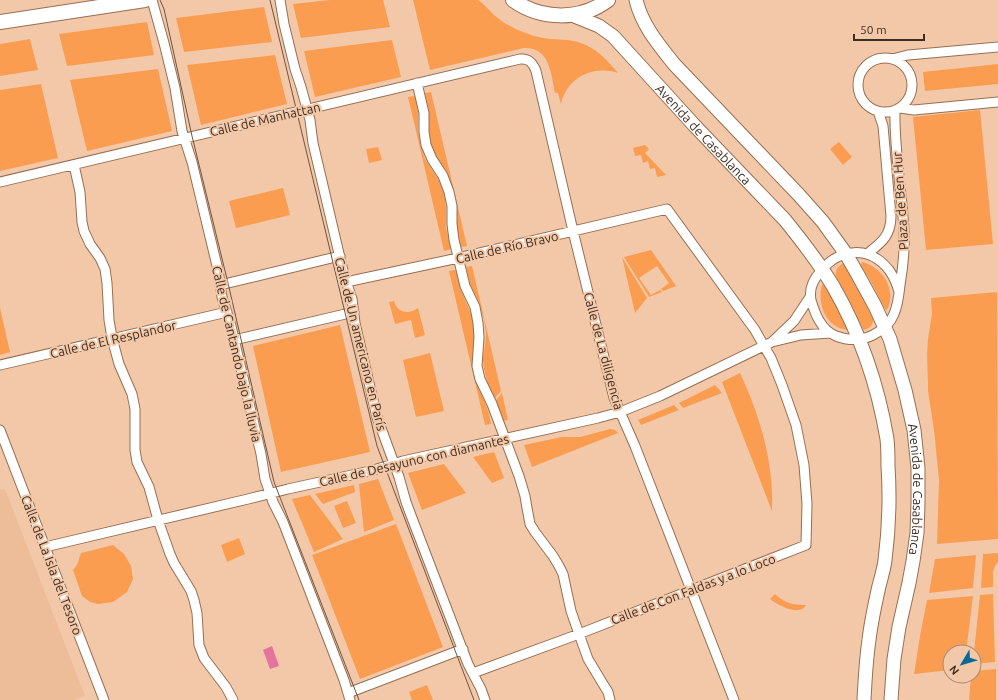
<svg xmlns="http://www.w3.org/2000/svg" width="998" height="700" font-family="Ubuntu,sans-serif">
<rect width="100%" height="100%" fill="#f3c8a8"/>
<!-- built -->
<path fill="#edbc98" d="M5,489L85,696L73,700H0V490Z"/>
<!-- green -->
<path fill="#fa9d51" d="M330,0H383L390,27L301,38L293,4Z
M413,0H478C484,4 489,10 494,15C503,23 514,29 526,33C539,39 553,39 568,40C591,43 604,56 618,73C593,65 567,77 561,104L558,93H555C551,74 550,47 524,48L430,70Z
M264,7L272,42L184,52L176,18Z
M147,22L154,55L67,66L59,34Z
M30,39L38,70L0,76V44Z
M392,40L401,77L315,97L304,51Z
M275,55L287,104L201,125L187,65Z
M998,64V84L925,91L923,72Z
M158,69L172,131L87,151L70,80Z
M41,84L58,158L0,171V90Z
M431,92L467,246L461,247L457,228L456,203L454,192L449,178L435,155L431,146L429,133V111L425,93Z
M415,96L418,111V130L420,142L425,159L438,179L444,193L446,207V228L451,249L444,251L408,97Z
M980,110L993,244L926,250L913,117Z
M839,142L852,157L843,165L830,149Z
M645,145L649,149L645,153L666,175L657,177L655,168L650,169L648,161L643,163L641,155L635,156L633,148Z
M378,147L382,160L369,163L366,149Z
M283,188L290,215L236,228L229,201Z
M651,250L676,286L663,291L661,289L669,283L657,266L639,278L651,295L660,290L662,292L649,297L624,257Z
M622,257L647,298L635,313Z
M862,262C883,267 897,290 887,310L885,309L870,280L861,265V264Z
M842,264H844L849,271L873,317C874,324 871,328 864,330L863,329L854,310L836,276C835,271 837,267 842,264Z
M472,266L501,391L495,398L488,384L484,369L483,360L486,335L484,319L478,303L471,287L466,267Z
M456,270L461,290L472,316L475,331L474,370C476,385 482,394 487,408C489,413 490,418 491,424L485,425L449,271Z
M824,284L834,301L847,328V330C825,327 817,303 822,285Z
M997,292L998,539L937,544L939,480L934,430L928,391V384L927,354L928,339L932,314L931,298Z
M394,301C397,313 409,315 418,308L425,335L415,338L411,320L395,324L389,302Z
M0,308L10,352L0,355Z
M340,325L370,452L281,472L253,346Z
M430,353L444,411L416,417L403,360Z
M740,373C760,416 774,462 772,511L722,382Z
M715,385L722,393L683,408L679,403Z
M502,393L508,420L502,421L496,400Z
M674,405L679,410L641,425L638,420Z
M610,429L615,430L618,433L532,467L524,445L562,437H580Z
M494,452L504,478L492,483L473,457Z
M444,464L466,493L422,510L408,473Z
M378,479L394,520L364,532L359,484Z
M354,485L355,492L323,504L315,494Z
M310,495L343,539L314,552L292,499Z
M347,501L356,523L343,528L334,506Z
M396,524L443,647L360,679L312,555Z
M239,538L245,554L227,562L221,545Z
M113,545L124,554L131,566L133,579L127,592L113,602L98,604L90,602L82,596L73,570L77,565L81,553Z
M998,553V562L995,566L993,572V587L981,588L983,554Z
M976,555L973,588L929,593L935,559Z
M775,594C784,603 793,605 806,605C800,617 777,605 770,599Z
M993,594L995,662L974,664V652L980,595Z
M973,596L966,652H950V670L914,674L920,636L927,600Z
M996,669V700H969L971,676H974V671Z
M427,685L433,700H412L409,692Z"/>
<!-- water -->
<path fill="#e4739e" d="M272,646L279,666L270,669L263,650Z"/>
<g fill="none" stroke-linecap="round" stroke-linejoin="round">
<!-- minor casing -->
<g stroke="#966f52" stroke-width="11">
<path id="minor" d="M152,0L164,43L175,88L182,131L192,162L218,270L222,297L231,326L261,454L265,479L273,502L283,522L344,680L350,700
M280,0L284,24L295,69L301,87L310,120L313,143L344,275L352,299L355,323L377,417L399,477L406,502L412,518L468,664L481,689L485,700
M858 85a27 27 0 1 1 54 0a27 27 0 1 1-54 0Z
M892,59L908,55L998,47
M417,83L424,113V132L426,145L432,159L443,176L449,192L452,206V224L454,240L465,286L475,307L478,323L479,337L477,366L480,379L492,404L519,476L525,496L527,508L530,524L535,532L553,556L559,566L563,574L571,611L579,634L588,659L603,684L608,692L610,700
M900,108L914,110L998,102
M895,110C894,151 902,190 904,231C905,249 903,267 900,285C899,295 898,305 894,314C890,324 883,330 873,335C861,341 849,341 836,336C821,330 815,314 811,300C809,290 813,280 820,272C839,248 869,245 889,270C894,277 897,284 899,292
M74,165L80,192L82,222L84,231L90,244L100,258L105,269L107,283L109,320L112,338L119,364L132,394L135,409V450L137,462L149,487L158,520L170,554L174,563L191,591L194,600L197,613L199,645L204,658L226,687L233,700
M0,182L520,59C529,58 533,63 536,71L573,231L614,398L635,446L734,700
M867,254C881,243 891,236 891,216L883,126L878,111
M346,282L458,258L667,209L755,330L764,346L771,358L782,385L796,425L804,465L807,504L806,545L579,634L473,673
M220,285L340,256
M234,340L354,312
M772,342L794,321L810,297
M0,365L227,312
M0,430L104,700
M45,547L248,499L288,489L370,471L403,461L598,418L620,412L660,396L772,342L801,335L830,333
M348,693L463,649"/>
</g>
<!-- secondary casing -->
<g stroke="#966f52" stroke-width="15">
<g id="secondary">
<path id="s1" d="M636,0C642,25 658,44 674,64L799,195L823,222L846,254L858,275L875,306L890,339L905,390L914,430L918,468V503L917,533L913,561L909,583L899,627L894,659L891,700"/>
<path id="s2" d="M572,15L599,26L613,36L694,125L785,220C802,241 819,263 833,286C860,333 878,385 887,439C888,448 888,457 888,466C890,497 889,529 885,560C884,569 881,578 879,586C875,604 871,622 869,640C866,660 865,680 864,700"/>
</g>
</g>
<!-- primary casing -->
<g stroke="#966f52" stroke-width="16">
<path id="primary" d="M513,0C541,20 580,21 608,0
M0,22L145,0"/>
</g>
<!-- minor -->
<use href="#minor" stroke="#fff" stroke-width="9"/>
<!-- secondary -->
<use href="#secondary" stroke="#fff" stroke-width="13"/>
<!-- primary -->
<use href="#primary" stroke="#fff" stroke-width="14"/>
<!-- tram -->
<path stroke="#6d5544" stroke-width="1" d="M160,0L164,9L192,136L228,283L274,482L359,700
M270,0L377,446L474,700"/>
</g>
<g text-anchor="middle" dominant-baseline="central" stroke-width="4" stroke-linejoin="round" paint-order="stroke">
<!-- street labels -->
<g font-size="13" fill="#3d2c20" stroke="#f3c8a8">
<text transform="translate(265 119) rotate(-13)">Calle de Manhattan</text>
<text stroke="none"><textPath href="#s2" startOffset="180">Avenida de Casablanca</textPath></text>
<text transform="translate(900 201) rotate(-94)">Plaza de Ben Hur</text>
<text transform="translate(507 247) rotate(-13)">Calle de Río Bravo</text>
<text transform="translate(113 339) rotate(-13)">Calle de El Resplandor</text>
<text transform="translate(361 344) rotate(76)">Calle de Un americano en París</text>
<text transform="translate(604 351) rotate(75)">Calle de La diligencia</text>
<text transform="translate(237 354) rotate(77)">Calle de Cantando bajo la lluvia</text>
<text transform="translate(414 460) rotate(-13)">Calle de Desayuno con diamantes</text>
<text stroke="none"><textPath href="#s1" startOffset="581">Avenida de Casablanca</textPath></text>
<text transform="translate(52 565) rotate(69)">Calle de La Isla del Tesoro</text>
<text transform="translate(693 589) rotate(-21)">Calle de Con Faldas y a lo Loco</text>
</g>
</g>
<!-- north arrow -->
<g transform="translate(962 664) rotate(232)"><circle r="19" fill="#f3c8a8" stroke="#aa8a72"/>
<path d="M0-3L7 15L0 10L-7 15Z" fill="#056998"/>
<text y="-6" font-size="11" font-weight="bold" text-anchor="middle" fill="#3d2c20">N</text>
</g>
<!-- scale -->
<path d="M854 34v6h70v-6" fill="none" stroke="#3d2c20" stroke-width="2"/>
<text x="860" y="34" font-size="12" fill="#3d2c20" stroke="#f3c8a8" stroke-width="3" paint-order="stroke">50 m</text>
</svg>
